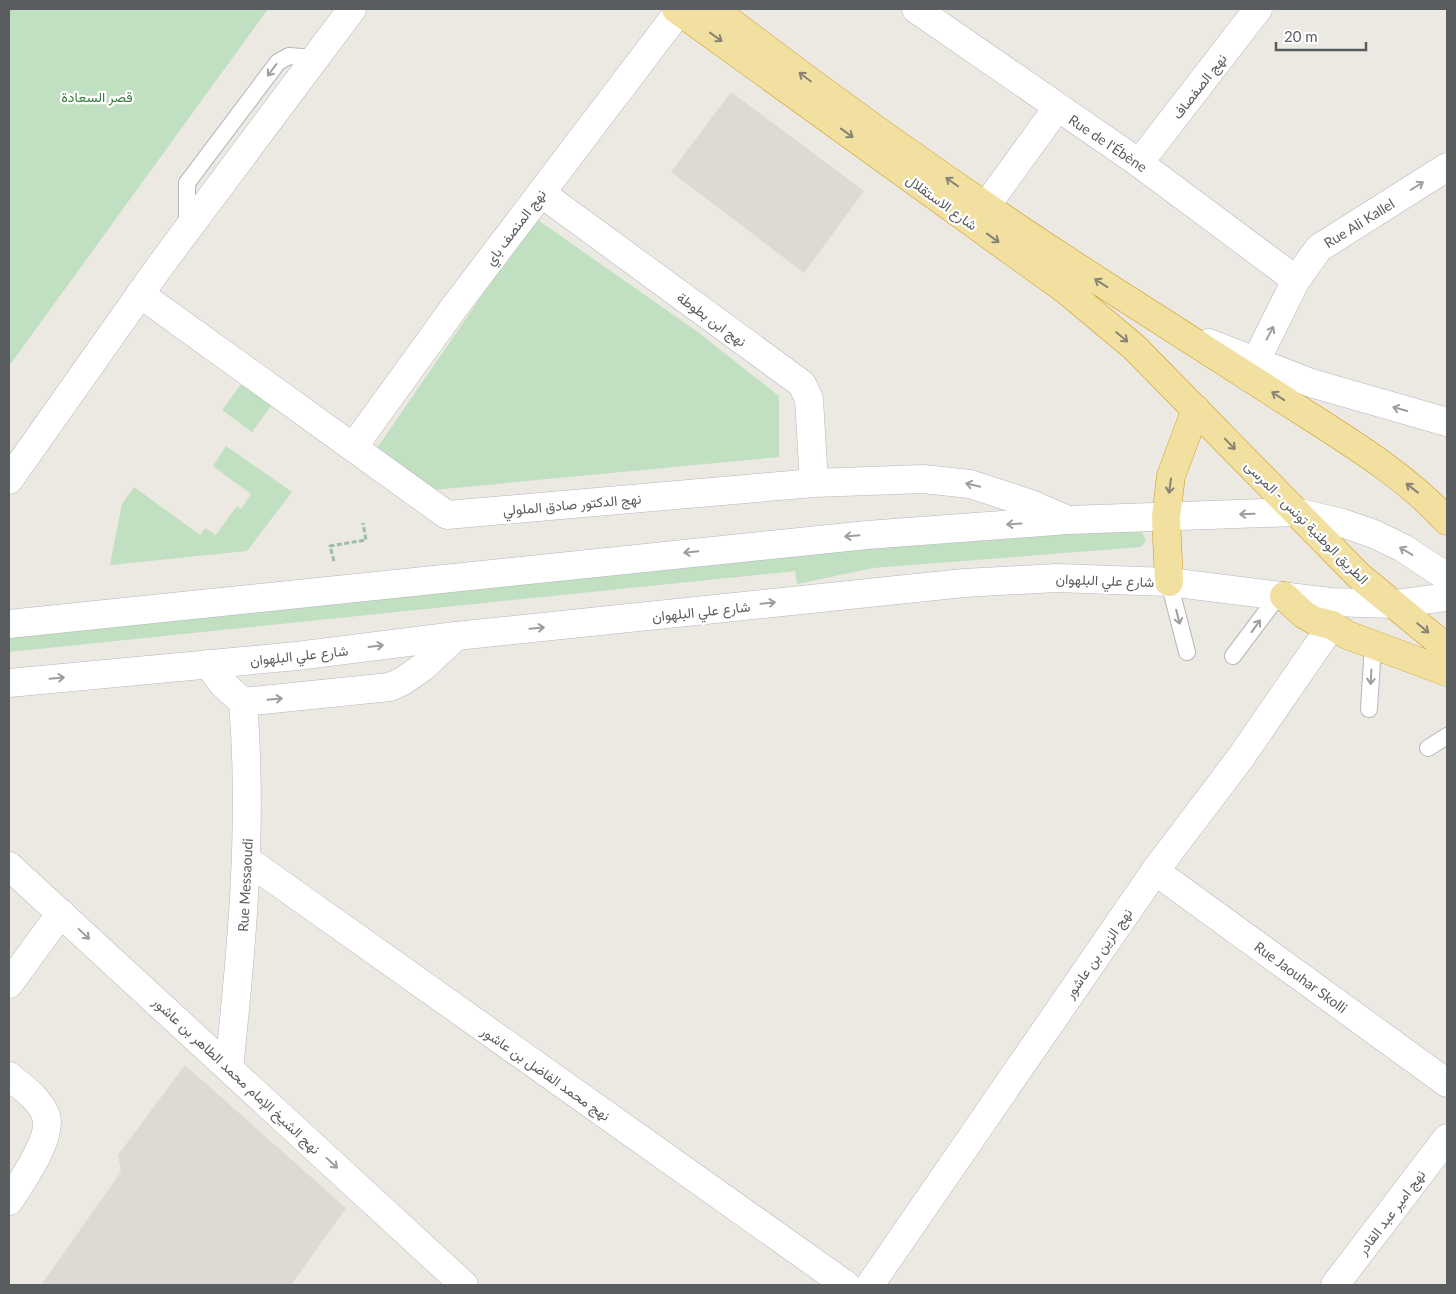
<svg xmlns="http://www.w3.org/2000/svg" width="1456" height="1294" font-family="Lato,Vazirmatn,sans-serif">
<rect width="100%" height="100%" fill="#ebe9e1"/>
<!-- education -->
<path fill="#dddad3" d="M731,92L864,191L804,273L671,172Z
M185,1065L346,1208L291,1285H41L121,1172L118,1155Z"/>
<!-- green -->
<path fill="#c1dfc1" d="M9,9H268L9,366Z
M535,218L695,330L779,396V457L433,490L375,451Z
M242,383L272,405L252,432L222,410Z
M226,446L292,492L247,551L110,565L122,504L134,487L200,535L205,528L216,535L237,506L241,509L251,494L213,466Z
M1141,529L1146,541L1141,547L873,568L797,584L795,571L9,652V624L795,542L871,549Z"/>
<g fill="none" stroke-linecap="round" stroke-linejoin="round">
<!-- service casing -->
<g stroke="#b4b7ba" stroke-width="18">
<path id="service" d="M187,228V183L278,62L289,56L315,58
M1169,582L1187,652
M1233,656L1278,596
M1369,709L1373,645
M1428,748L1447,736"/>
</g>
<!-- minor casing -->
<g stroke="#b4b7ba" stroke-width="29">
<path id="minor" d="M916,9L1139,163L1296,280
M1139,163L1258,9
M541,193L802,384L809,399L814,483
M986,206L1057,108
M140,294L447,515L814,483L923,479L970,484L1031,504L1068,520
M1248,377L1296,280L1319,248L1447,167
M354,446L456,305L679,11
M208,664L223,684L243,702L390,687L403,681L423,667L456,636
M247,860L846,1285
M9,866L464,1285
M1155,871L1447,1083
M9,984L61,913
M229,1068C242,946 253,825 243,702
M9,1076C22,1087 40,1099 46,1116C53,1138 21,1183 9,1201
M870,1285L1155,871L1241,757L1332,625
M1335,1285L1447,1138"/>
</g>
<!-- tertiary casing -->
<g stroke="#b4b7ba" stroke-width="29">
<path id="tertiary" d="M1209,343L1311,383L1447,422"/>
</g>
<!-- secondary casing -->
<g stroke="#b3b6ba" stroke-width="29">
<path id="secondary" d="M9,480L160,266L352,9
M9,624L867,535L1068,520L1295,512L1342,523L1374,534L1403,548L1447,577
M9,683L297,656L456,636L964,583L1056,578L1169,582L1330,602L1395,604L1447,597"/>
</g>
<!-- trunk casing -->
<g stroke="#cf981c" stroke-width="29">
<path id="trunk" d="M676,9L1067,291L1134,347L1359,576L1447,648
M714,9C845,110 982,207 1122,296C1182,334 1241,372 1300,410C1351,443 1406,476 1447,521
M1169,582L1166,517L1171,476L1196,409
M1284,596L1303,614L1315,621L1332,625L1347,635L1447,672"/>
</g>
<!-- path -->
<path stroke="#9bbfa5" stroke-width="3" stroke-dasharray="5 2.5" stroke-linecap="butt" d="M334,561L330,546L366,540L363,523"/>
<!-- service -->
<use href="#service" stroke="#fff" stroke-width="16"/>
<!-- minor -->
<use href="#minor" stroke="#fff" stroke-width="28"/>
<!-- tertiary -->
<use href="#tertiary" stroke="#fff" stroke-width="28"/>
<!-- secondary -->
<use href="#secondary" stroke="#fff" stroke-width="28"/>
<!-- trunk -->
<use href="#trunk" stroke="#f1e0a0" stroke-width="28"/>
</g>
<!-- one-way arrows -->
<defs><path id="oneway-shaft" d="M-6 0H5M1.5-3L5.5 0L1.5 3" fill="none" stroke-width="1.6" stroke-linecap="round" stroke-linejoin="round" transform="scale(1.25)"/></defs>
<g stroke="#878473">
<use href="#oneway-shaft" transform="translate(716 37) rotate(36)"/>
<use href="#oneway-shaft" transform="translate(805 77) rotate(-143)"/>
<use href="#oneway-shaft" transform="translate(847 133) rotate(36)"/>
<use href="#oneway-shaft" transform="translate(952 182) rotate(-145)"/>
<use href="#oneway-shaft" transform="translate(993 238) rotate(36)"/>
<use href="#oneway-shaft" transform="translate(1101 283) rotate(-147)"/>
<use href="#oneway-shaft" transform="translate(1122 337) rotate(40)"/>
<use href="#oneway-shaft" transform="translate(1278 396) rotate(-147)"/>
<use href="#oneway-shaft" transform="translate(1230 444) rotate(46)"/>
<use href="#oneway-shaft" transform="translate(1170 486) rotate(98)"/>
<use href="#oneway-shaft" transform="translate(1412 488) rotate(-142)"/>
<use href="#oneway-shaft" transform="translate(1423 628) rotate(40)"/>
</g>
<g stroke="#9c9ea0">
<use href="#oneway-shaft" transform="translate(272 70) rotate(127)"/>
<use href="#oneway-shaft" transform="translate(1417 186) rotate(-32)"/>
<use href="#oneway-shaft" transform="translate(1270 333) rotate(-62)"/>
<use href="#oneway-shaft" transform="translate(1400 409) rotate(-164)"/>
<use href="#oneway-shaft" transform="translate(973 485) rotate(-166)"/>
<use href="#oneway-shaft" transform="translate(1247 514) rotate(178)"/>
<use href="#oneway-shaft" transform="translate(1014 524) rotate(176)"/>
<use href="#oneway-shaft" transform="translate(852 536) rotate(175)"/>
<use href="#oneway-shaft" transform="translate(1406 551) rotate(-149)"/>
<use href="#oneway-shaft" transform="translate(691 552) rotate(174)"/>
<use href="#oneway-shaft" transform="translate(768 603) rotate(-6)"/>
<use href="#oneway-shaft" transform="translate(1178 617) rotate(76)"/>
<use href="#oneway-shaft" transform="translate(1256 626) rotate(-54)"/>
<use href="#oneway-shaft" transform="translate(537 628) rotate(-5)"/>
<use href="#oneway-shaft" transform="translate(376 646) rotate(-7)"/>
<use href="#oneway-shaft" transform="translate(1371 677) rotate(93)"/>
<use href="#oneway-shaft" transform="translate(57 678) rotate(-5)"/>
<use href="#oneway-shaft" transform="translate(275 699) rotate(-5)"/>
<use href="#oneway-shaft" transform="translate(84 934) rotate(43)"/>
<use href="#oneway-shaft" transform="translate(332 1163) rotate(43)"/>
</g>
<g text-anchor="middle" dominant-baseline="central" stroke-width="4.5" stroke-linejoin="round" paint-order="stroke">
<!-- street labels -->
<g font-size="14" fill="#5a5d60" stroke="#fff">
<text transform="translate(1199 86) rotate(-52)">نهج الصفصاف</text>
<text transform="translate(1108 143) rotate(34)">Rue de l'Ébène</text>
<text transform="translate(942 202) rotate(36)">شارع الاستقلال</text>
<text transform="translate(1359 223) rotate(-32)">Rue Ali Kallel</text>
<text transform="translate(515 227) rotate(-53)">نهج المنصف باي</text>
<text transform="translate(712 319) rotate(36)">نهج ابن بطوطة</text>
<text transform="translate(572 504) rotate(-5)">نهج الدكتور صادق الملولي</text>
<text transform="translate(1307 522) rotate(45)">الطريق الوطنية تونس - المرسى</text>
<text transform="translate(1105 580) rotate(2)">شارع علي البلهوان</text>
<text transform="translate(701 611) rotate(-6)">شارع علي البلهوان</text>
<text transform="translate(299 655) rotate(-6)">شارع علي البلهوان</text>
<text transform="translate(245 885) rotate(-87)">Rue Messaoudi</text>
<text transform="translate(1098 953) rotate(-55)">نهج الزين بن عاشور</text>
<text transform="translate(1301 977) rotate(36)">Rue Jaouhar Skolli</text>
<text transform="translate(546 1073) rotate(35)">نهج محمد الفاضل بن عاشور</text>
<text transform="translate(237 1075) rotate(43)">نهج الشيخ الإمام محمد الطاهر بن عاشور</text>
<text transform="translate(1391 1212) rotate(-53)">نهج امير عبد القادر</text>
</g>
<!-- park labels -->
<g font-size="14" fill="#3e7b41" stroke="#fff">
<text x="97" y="96">قصر السعادة</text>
</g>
</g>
<!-- border -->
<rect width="1456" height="1294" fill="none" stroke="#5a5d60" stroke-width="20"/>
<!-- scale -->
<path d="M1276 42v8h90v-8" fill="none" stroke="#5a5d60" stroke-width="2.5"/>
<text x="1284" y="42" font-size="15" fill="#5a5d60" stroke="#ffffff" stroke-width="4" paint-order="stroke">20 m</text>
</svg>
